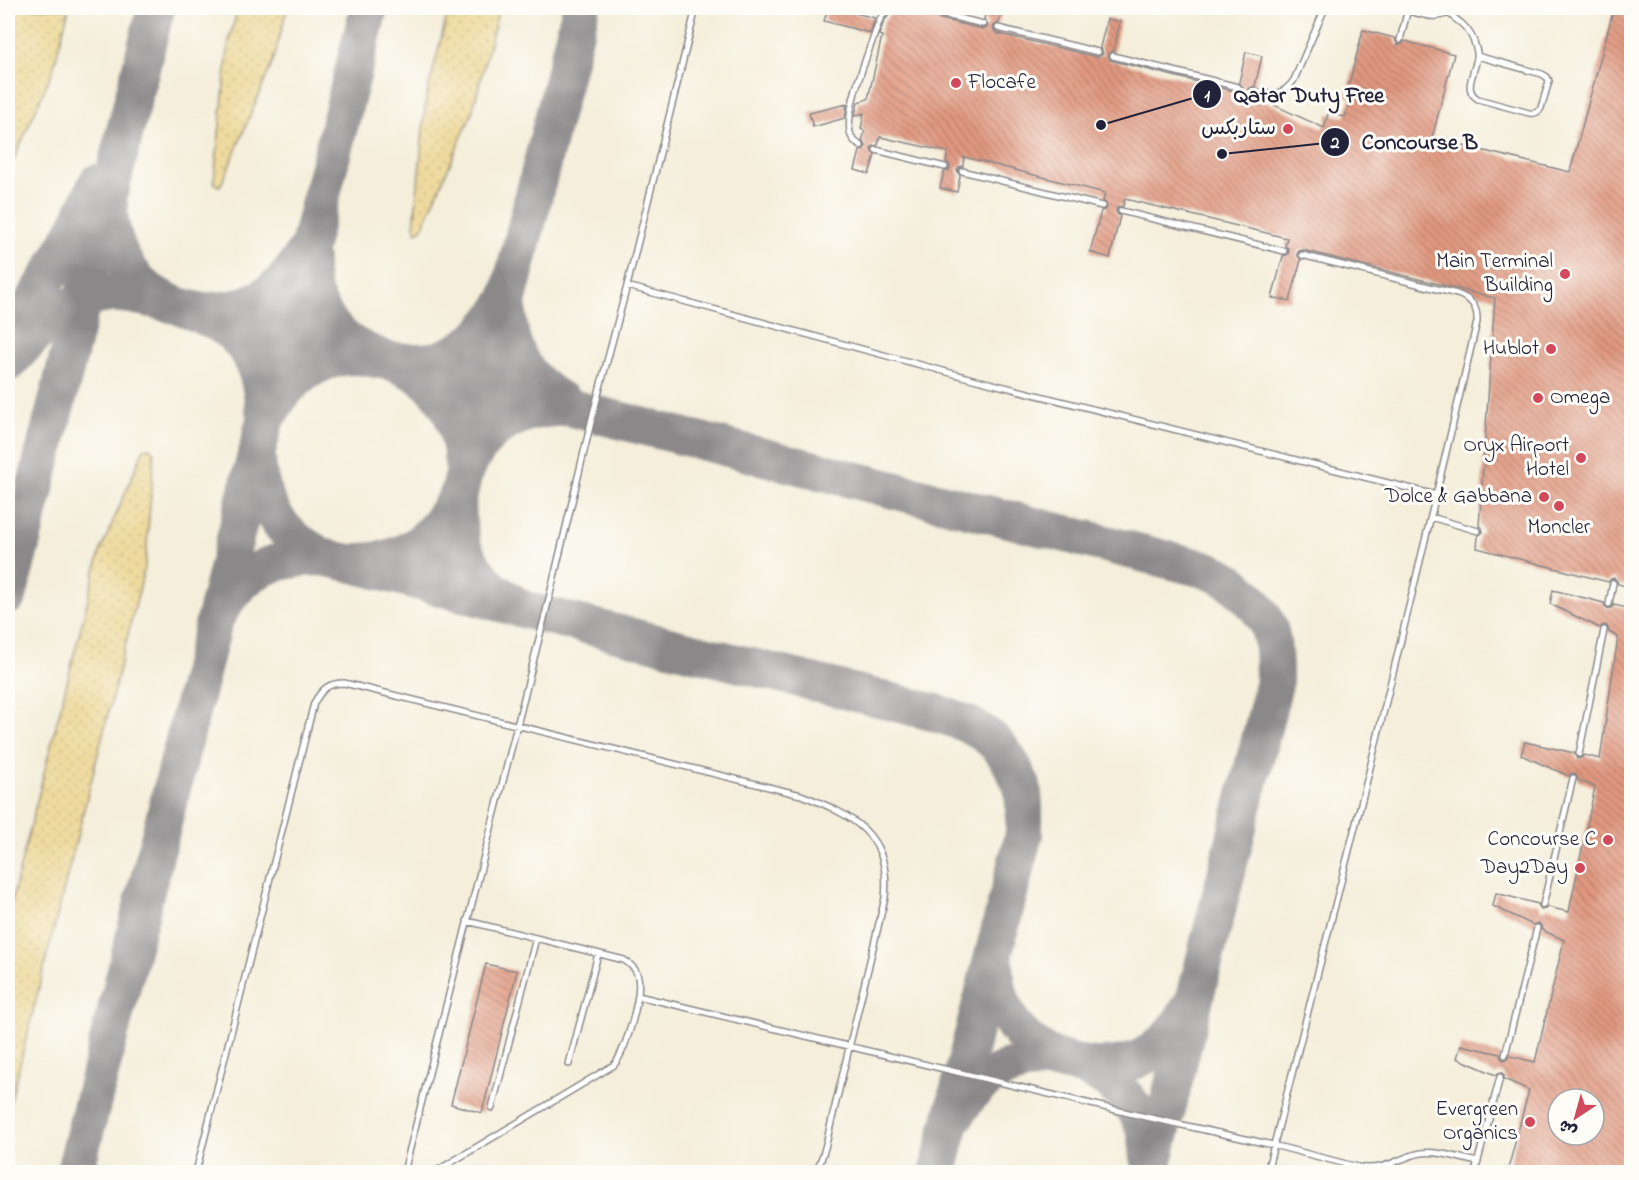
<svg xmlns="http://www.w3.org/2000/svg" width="1639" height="1180" font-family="'Indie Flower','Playpen Sans Arabic',sans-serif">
<defs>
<pattern id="sand-dots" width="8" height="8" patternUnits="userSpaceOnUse" patternTransform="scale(1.5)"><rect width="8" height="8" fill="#eeda9e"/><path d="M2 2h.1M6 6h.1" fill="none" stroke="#ccbb89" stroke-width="1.8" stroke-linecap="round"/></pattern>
<pattern id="building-back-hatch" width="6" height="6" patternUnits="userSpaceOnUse" patternTransform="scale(1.5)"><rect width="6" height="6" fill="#e19980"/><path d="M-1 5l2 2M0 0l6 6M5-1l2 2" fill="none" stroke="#b67c6a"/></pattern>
</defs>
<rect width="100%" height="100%" fill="#fdfcf7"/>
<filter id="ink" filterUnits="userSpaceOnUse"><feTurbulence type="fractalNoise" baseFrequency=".0167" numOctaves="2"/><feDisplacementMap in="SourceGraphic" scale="12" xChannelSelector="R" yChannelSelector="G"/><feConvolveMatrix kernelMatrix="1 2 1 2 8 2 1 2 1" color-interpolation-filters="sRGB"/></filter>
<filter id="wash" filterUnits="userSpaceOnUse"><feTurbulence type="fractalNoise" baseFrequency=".008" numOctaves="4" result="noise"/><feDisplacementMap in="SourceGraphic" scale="24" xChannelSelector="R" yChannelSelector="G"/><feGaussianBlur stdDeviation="1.35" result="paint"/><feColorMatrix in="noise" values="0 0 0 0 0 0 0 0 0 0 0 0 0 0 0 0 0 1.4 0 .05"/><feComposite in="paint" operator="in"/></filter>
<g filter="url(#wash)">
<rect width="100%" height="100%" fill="#f4eeda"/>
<!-- sand -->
<path fill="url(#sand-dots)" stroke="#887e6c" stroke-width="1.5" d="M8,8H69L53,70L8,173Z
M238,8H287L274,59L222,183L220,186H217L214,181L229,40Z
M449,8H499L472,113L422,229L417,232L414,227L426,98Z
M146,448H150L153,451L154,456L145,567L8,1111V915L100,552L143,451Z"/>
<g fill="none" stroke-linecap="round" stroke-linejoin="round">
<!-- taxiway -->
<path stroke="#8b888a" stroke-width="38" d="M109,206C110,243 127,280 161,298C187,312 216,316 237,338C256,358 262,384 264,410
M309,259C309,266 309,274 310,282C316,307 333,335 357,347C374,357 394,361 412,371C447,391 460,424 463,463
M508,309C507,351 527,381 562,401
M209,311C251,311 282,291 302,256
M8,341C40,293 74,237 97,183
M8,363C36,333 66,297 110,294C125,293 141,297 156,300L485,386L1204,569C1233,578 1268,609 1272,641C1274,655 1274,670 1274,684L1151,1172
M270,412C287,381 318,357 354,356C363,356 373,359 382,360C400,362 423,364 441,359C469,350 488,330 503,306
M469,463C474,455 479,445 485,439C505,419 531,408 559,408
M323,557L349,563L545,615L936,713C971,724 996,734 1014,769C1016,775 1020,780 1022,786C1025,802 1024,818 1024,834L938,1172
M359,562C409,561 433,538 457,497L458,524L462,546L475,570L492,589L513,603
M436,585L581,8
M8,596L156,8
M219,612C244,568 274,558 323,557C314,551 303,546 295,539C270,519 259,489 257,458
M995,963C996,1020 1030,1058 1086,1065C1109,1068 1133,1065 1152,1051C1168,1041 1178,1026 1188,1010
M957,1114C999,1037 1111,1046 1144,1127C1148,1137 1148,1148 1149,1159
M75,1172L369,8"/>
</g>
<g id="blocks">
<!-- building -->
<path fill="url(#building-back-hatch)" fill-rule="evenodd" d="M828,8H835L875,18L870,33L824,21Z
M895,8H909L910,11L916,13L982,29L986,28L988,25L984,19L987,8H1002L999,23L993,26L994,30L996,33L1097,57L1103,54L1102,50L1100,47L1107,19L1120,21L1114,51L1111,52L1108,54L1110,60L1237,92L1241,91L1243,88L1239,82L1246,52L1262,56L1255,86L1249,89L1250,94L1324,128L1328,114L1345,117L1351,97L1346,96L1363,30L1395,38L1396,42L1398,45L1402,44L1405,41L1454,54L1432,138L1570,172L1614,8H1632V588L1618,584L1617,581L1614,578L1611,579L1608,582L1477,548L1478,536L1483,532L1482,528L1479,526L1495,298L1303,250L1299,251L1297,254L1301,260L1290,301L1272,298L1283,256L1287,255L1289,252L1288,248L1285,246L1287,238L1125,199L1123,206L1118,207L1116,210L1117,214L1120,216L1110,258L1090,252L1101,211L1104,210L1107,208L1106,204L1103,201L1105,193L964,157L963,166L959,167L957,170L960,176L957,192L940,188L944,172L948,171L950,168L949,164L946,162L948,152L880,137L878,145L874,146L871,148L872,152L875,155L869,174L855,170L860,151L863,150L866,146L862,141L865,131L861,129L864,113L855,116L858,102L868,99L882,36L879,35L884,21Z
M847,104L845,118L813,127L809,113Z
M1553,590L1604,603L1605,606L1608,609L1611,608L1614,605L1632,609V1173H1507L1529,1090L1504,1079V1075L1502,1073H1498L1496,1075L1457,1058L1461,1045L1500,1054L1501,1058L1504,1060L1508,1059L1510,1056L1535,1062L1564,940L1542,930L1541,926L1539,923L1533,925L1493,906L1496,893L1538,904L1541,910L1545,909L1548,907L1569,912L1595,787L1578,780L1577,776L1575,773L1571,774L1569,776L1521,755L1525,742L1574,753L1577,759L1581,758L1584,755L1600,759L1618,637L1609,632L1608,628L1606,625L1602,626L1600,628L1550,604ZM1558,1099H1594V1135H1558Z
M486,964L517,971L482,1113L451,1104Z"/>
</g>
</g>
<g filter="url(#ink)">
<use href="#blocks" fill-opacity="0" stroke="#8b888a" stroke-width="1.5"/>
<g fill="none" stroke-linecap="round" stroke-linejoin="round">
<!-- service casing -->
<g stroke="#8b888a" stroke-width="8">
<path id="service" d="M917,8L983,24
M1445,8C1449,15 1455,18 1462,24C1470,31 1475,42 1477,52C1479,68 1460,89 1478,99L1529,113C1534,114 1538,113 1541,108L1549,81L1547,77L1542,74L1477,56
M1408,11C1422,14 1434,20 1448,13
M998,28L1098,52
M1400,40L1408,9
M1113,56L1238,87
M1254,91C1272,95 1282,97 1294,80L1325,8
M861,146C857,143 853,141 851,136C842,113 872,44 880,19L887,9L890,8
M876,150L945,167
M962,171L1102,206
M1121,211L1284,251
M1302,255L1457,294C1471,299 1478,306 1477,322L1436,495
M627,286L973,379L1436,495L1368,776L1267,1172
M1431,517L1478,531
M1609,604L1613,583
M1579,754L1604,630
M1543,905L1573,778
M638,996L1137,1115L1273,1145L1358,1167C1386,1172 1396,1158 1421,1153C1437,1150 1462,1159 1478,1162
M1505,1055L1537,928
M569,1064L598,954
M492,1108L536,938
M196,1172L314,703C322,689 328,683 344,683L801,795C853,815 892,835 885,898L825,1148L820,1163L814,1172
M404,1172L545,615L593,414L627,286L696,8
M435,1172L614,1065C626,1051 644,990 637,974C635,967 629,964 624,960L467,921
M1475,1172L1500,1077"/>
</g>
<!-- service -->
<use href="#service" stroke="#fff" stroke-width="5"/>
</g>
</g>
<!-- markers -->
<g fill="#d1495b" stroke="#fdfcf7" stroke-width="2">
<circle cx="956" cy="83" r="6"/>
<circle cx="1288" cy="129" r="6"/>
<circle cx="1565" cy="274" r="6"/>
<circle cx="1551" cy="349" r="6"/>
<circle cx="1538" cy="398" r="6"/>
<circle cx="1581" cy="458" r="6"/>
<circle cx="1544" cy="497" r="6"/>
<circle cx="1559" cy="506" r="6"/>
<circle cx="1608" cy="840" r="6"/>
<circle cx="1580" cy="868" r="6"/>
<circle cx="1530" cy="1122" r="6"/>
</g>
<g text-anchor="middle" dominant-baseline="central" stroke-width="6" stroke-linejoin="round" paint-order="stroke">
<!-- poi labels -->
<g font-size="21" fill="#22223b" stroke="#fdfcf7" text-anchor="end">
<text x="968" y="83" text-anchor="start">Flocafe</text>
<text x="1276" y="129">ستاربكس</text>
<text x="1553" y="262">Main Terminal<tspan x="1553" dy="24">Building</tspan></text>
<text x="1539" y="349">Hublot</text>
<text x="1550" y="398" text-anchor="start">Omega</text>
<text x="1569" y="446">Oryx Airport<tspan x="1569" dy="24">Hotel</tspan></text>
<text x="1532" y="497">Dolce &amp; Gabbana</text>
<text x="1559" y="528" text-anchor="middle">Moncler</text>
<text x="1596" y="840">Concourse C</text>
<text x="1568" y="868">Day2Day</text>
<text x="1518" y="1110">Evergreen<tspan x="1518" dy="24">Organics</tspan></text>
</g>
</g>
<!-- callouts -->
<path fill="none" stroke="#22223b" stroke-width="2" d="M1101 125L1207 94M1222 154L1335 142"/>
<g fill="#22223b" stroke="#fdfcf7" stroke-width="2">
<circle cx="1101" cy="125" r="6"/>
<circle cx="1222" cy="154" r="6"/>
<circle cx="1207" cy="94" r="15"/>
<circle cx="1335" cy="142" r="15"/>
</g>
<g font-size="18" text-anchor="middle" font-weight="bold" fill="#fff">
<text x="1207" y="101">1</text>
<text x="1335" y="148">2</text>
</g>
<g font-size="22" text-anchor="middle" font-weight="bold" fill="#22223b" stroke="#fdfcf7" stroke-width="6" stroke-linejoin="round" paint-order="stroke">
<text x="1309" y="102">Qatar Duty Free</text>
<text x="1420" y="149">Concourse B</text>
</g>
<!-- margin -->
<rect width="1639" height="1180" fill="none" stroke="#fdfcf7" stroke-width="30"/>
<!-- north arrow -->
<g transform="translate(1576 1117) rotate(216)"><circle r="28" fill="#fdfcf7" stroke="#a5a5ac" stroke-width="1.5"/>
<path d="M0-4.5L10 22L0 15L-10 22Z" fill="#d1495b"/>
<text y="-9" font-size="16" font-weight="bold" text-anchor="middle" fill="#22223b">ش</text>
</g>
</svg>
